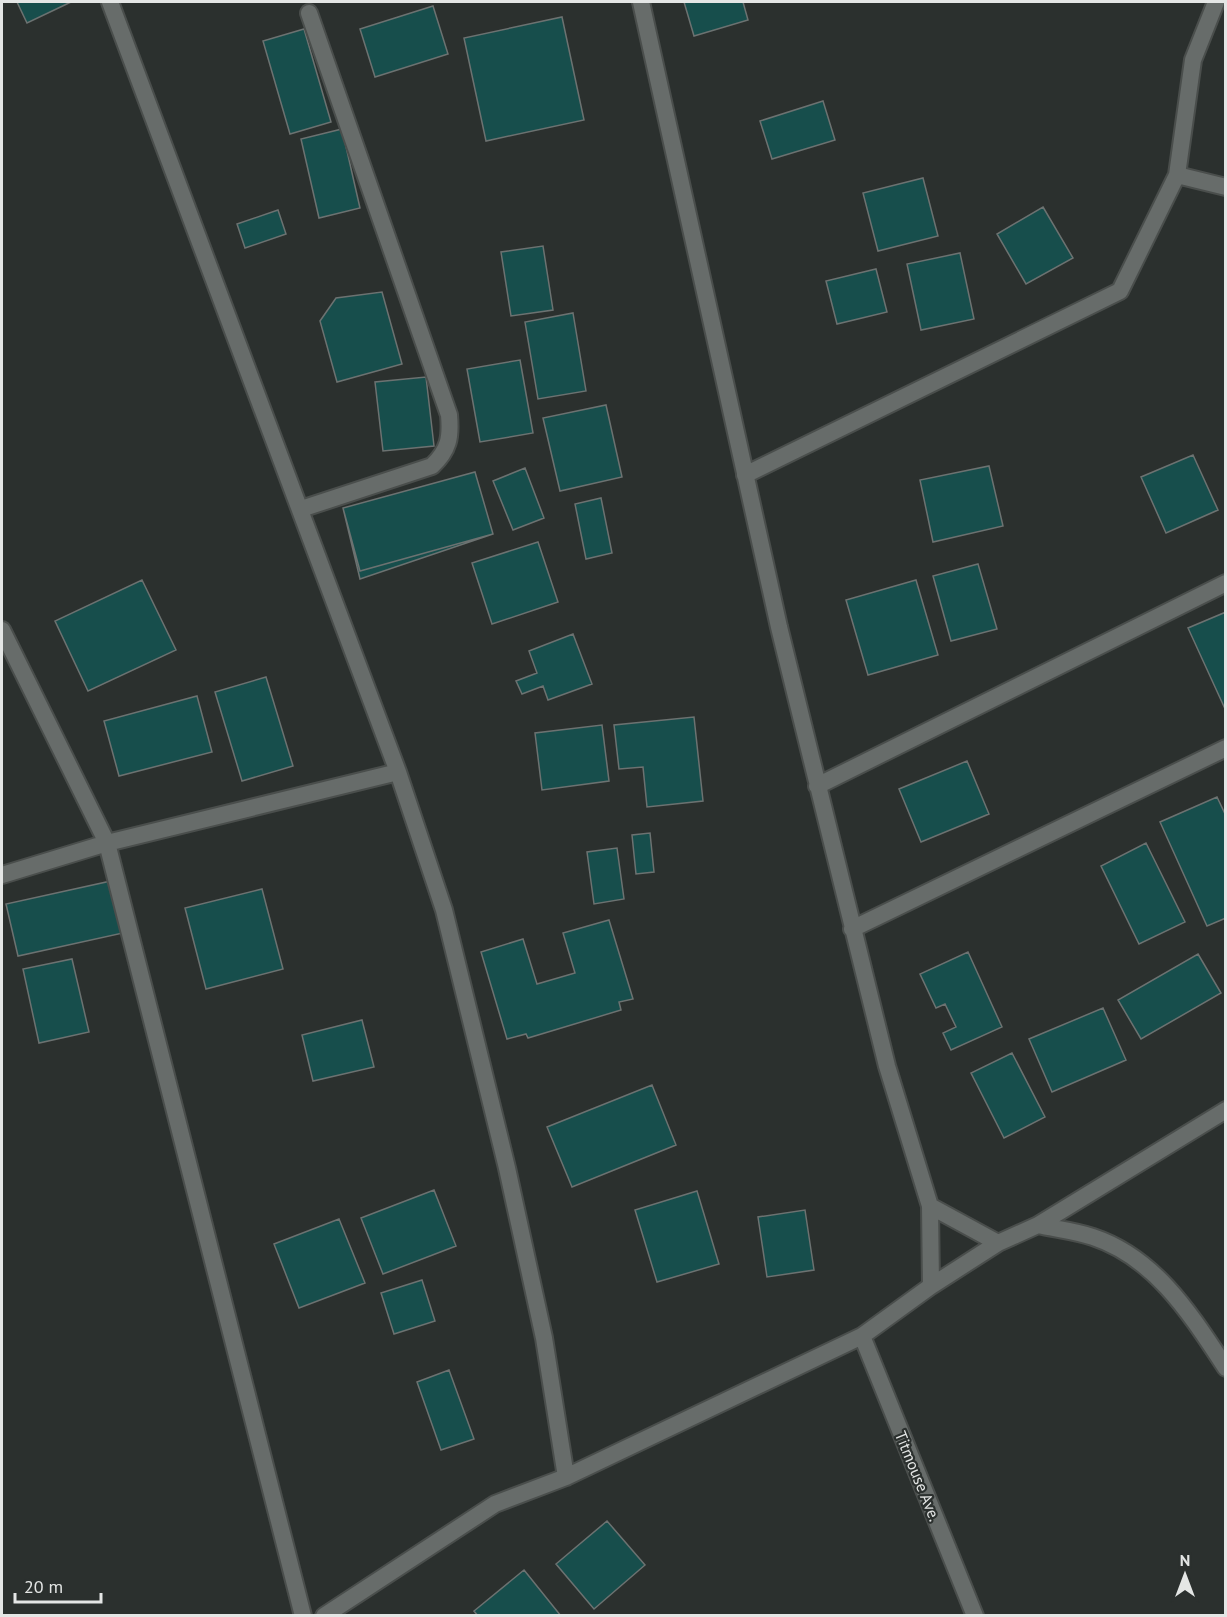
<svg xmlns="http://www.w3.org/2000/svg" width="1227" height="1617" font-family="'PT Sans',sans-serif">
<rect width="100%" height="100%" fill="#2b302e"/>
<!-- building -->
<path fill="#174e4c" stroke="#6c7271" stroke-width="1.5" d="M17,2H71L27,23Z
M684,2H743L748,20L694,36Z
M433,6L448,54L375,77L360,29Z
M562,17L584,120L486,141L464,38Z
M304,29L331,122L290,134L263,41Z
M823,101L835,140L772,159L760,121Z
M342,129L360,208L319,218L301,139Z
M923,178L938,236L878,251L863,193Z
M1043,207L1073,258L1026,284L997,234Z
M278,210L286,234L245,248L237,224Z
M543,246L553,310L511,316L501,252Z
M960,253L974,319L921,330L907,264Z
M876,269L887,312L837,324L826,281Z
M382,292L402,364L337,382L320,321L336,298Z
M573,313L586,391L538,399L525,322Z
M520,360L533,433L480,442L467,369Z
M426,377L434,446L383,451L375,382Z
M606,405L622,477L560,491L543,418Z
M1193,455L1218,510L1166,533L1141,477Z
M989,466L1003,526L933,542L920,480Z
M525,468L544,518L513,530L493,481Z
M475,472L493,534L360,571L343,508Z
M475,472L493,534L360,571L343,508Z
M475,472L493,534L360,579L343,508Z
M601,498L612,553L586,559L575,504Z
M538,542L558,602L492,624L472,563Z
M978,564L997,629L951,641L933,576Z
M142,580L176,650L88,691L55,621Z
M916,580L938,655L868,675L846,600Z
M1226,612V711L1188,628Z
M573,634L592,684L548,700L543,686L522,694L516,681L537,673L529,651Z
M266,677L293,766L242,781L215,692Z
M197,696L212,752L119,776L104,721Z
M694,717L703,801L647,807L643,767L619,769L614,725Z
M602,725L609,781L542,790L535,733Z
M967,761L989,814L921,842L899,789Z
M1217,797L1226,816V918L1207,926L1160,822Z
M650,833L654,872L636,874L632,835Z
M1146,843L1185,922L1139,944L1101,866Z
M617,848L624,899L594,904L587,852Z
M111,881L123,933L18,956L6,904Z
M262,889L283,969L206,989L185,908Z
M609,920L633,999L619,1002L621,1010L528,1038L526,1034L507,1039L481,952L523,939L537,984L575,973L563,933Z
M968,952L1002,1027L951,1050L943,1033L956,1027L945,1004L936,1008L920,974Z
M1198,954L1221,993L1141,1039L1118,1000Z
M72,959L89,1032L39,1043L23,969Z
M1103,1008L1126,1060L1052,1092L1029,1039Z
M362,1020L374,1067L313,1081L302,1035Z
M1012,1053L1045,1117L1004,1138L971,1073Z
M652,1085L676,1145L572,1187L547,1127Z
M434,1190L456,1246L383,1274L361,1218Z
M697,1191L719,1264L657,1282L635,1210Z
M805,1210L814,1270L767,1277L758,1217Z
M339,1219L365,1283L299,1308L274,1244Z
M422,1280L435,1321L394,1334L381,1293Z
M449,1370L474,1439L441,1450L417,1382Z
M607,1521L645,1565L594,1609L556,1564Z
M524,1570L561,1616H478L474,1611Z"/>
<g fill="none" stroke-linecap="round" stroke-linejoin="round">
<!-- minor casing -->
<g stroke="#4a4e4c" stroke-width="20">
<path id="minor" d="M110,2L398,772L444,910L507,1168L544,1338L566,1477
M641,2L779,627L887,1066L930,1206L931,1286
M1177,175L1226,187
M745,475L1120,291L1177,175L1193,60L1216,2
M301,509L432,466C449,450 451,437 449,415L309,13
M2,630L107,843L303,1616
M817,786L1226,583
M2,875L107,843L398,772
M852,929L1226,748
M930,1206L998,1243
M1038,1225C1056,1229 1075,1231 1093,1237C1156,1258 1191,1315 1226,1368
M862,1336L975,1616
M324,1616L495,1504L566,1477L862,1336L931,1286L998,1243L1038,1225L1226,1110"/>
</g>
<!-- minor -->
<use href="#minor" stroke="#676c6a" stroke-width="16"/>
</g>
<g text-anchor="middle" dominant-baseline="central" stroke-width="4.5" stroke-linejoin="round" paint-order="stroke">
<!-- street labels -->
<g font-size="16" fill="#e4e6e5" stroke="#2b302e">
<text transform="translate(918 1476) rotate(68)">Titmouse Ave.</text>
</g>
</g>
<!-- border -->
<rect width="1227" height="1617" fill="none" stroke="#e4e6e5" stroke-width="6"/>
<!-- north arrow -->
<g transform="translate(1185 1575)" stroke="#2b302e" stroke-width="4.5" paint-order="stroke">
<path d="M0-4.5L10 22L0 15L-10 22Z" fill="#e4e6e5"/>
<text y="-9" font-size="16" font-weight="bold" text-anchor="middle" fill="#e4e6e5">N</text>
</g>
<!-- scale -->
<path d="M15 1593v9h86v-9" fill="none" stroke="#e4e6e5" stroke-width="3"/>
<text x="24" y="1593" font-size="18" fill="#e4e6e5" stroke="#2b302e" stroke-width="4.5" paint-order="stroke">20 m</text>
</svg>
